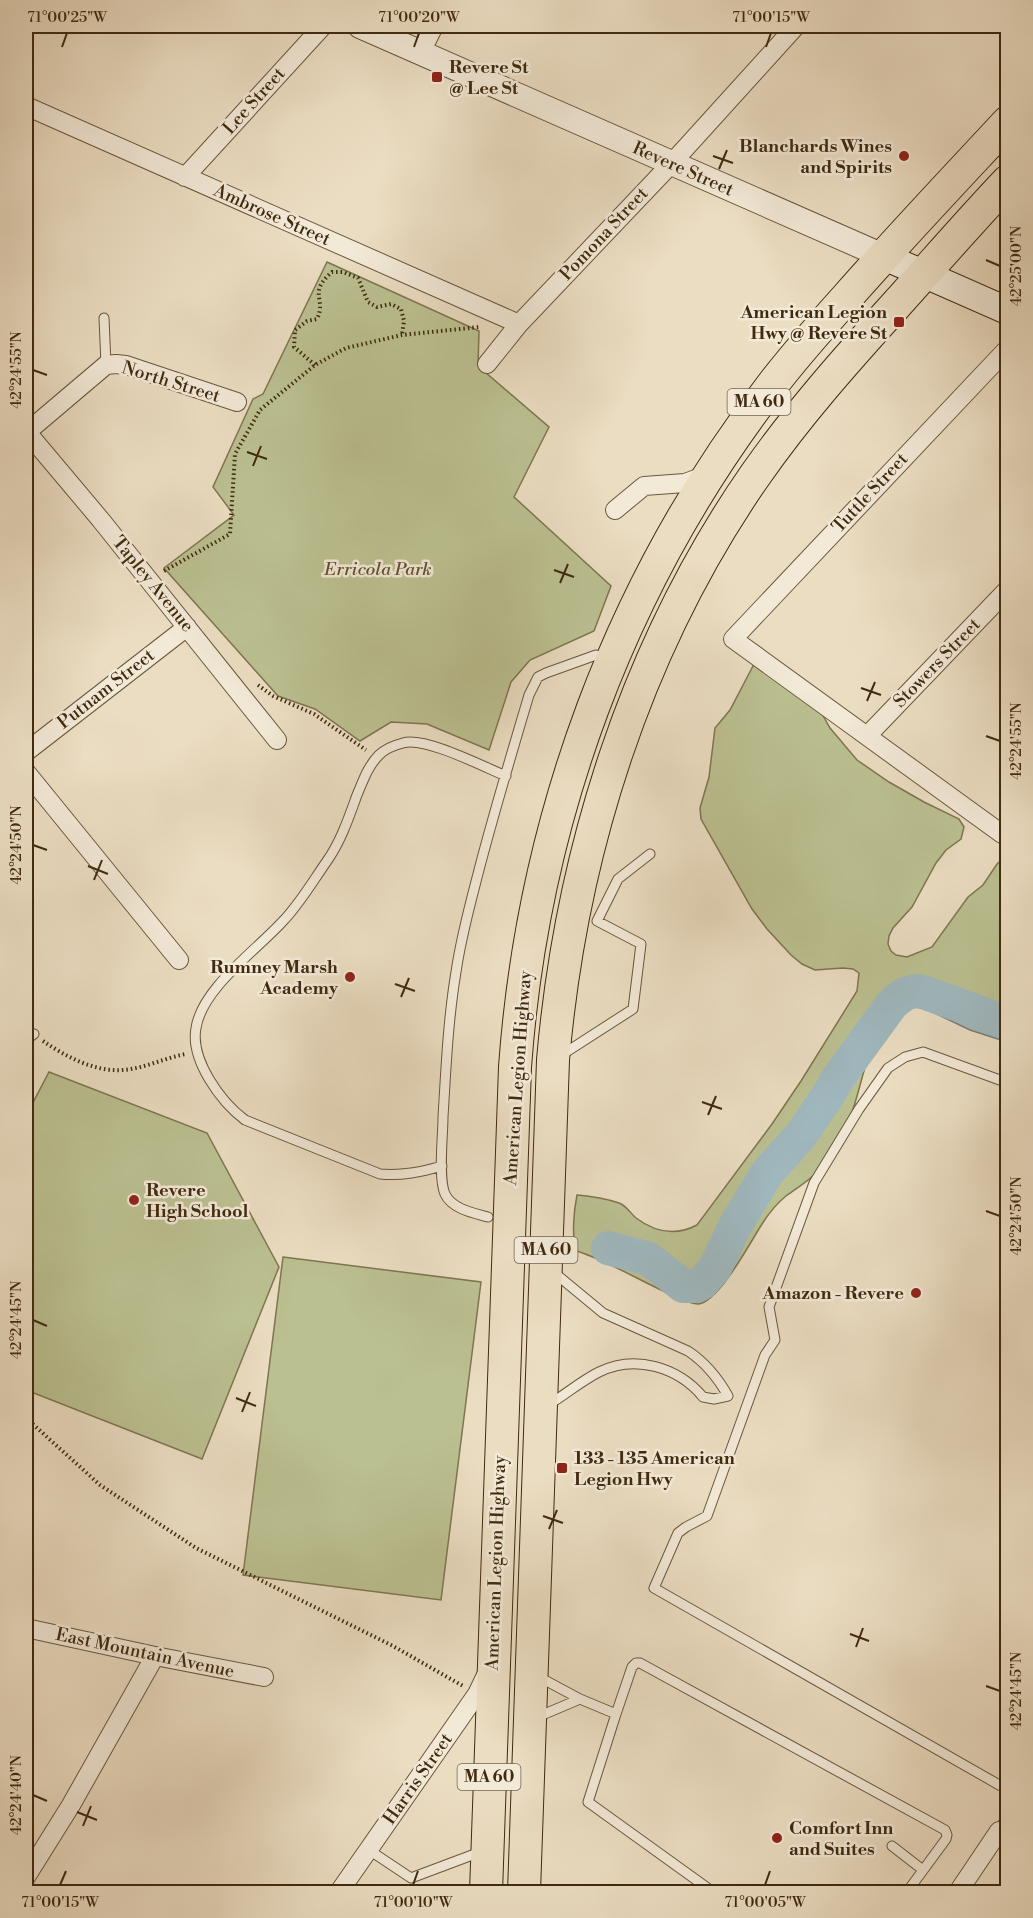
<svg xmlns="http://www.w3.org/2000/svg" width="1033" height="1918" font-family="'Libre Bodoni',serif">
<rect width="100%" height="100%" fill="#ebddc2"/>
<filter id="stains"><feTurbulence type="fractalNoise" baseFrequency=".00333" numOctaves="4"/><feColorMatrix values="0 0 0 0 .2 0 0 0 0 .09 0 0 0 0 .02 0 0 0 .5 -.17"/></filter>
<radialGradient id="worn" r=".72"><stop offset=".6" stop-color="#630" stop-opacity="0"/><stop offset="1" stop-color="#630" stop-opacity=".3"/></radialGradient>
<!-- green -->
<path fill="#bbc091" stroke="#7e7550" stroke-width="1.5" d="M327,262L479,331L478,366L549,427L514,497L611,586L594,631L530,660L511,682L489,750L427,724L391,722L360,741L315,709L278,696L164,568L234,515L213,487L253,399L263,394Z
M754,664L821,712L830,728L857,760L889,782L924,802L959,819L964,827L961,839L946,850L936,863L912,907L893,928L889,936L888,944L891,951L896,955L907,957L932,947L968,897L983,885L997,864L1007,855V1011C997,1008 978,1005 970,999C958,992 957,985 940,987L929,979L913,989V1007C866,1017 865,1084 849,1120C844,1131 823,1166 815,1174C806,1183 795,1189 786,1196C776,1204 769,1213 762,1224C751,1241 719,1302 698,1304C690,1304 679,1298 672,1295C640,1281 610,1262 577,1251C571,1238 574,1210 577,1195C589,1196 607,1199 619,1203C627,1206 630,1213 636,1218C656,1233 676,1236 697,1225L772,1124L801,1081L857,991L859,973L853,969L843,968L815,970L802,964L791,955L767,929L752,909L701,819L700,808L709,777L715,728L730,710Z
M49,1072L207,1133L279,1267L202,1459L26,1390V1116Z
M283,1257L481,1282L441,1600L243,1575Z"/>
<!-- water -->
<path fill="#9fb8bf" stroke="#797f79" stroke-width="1.5" d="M929,979L940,987C957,985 958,992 970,999C978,1005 997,1008 1007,1011V1042L970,1030L924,1008L913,1007V989L916,983Z"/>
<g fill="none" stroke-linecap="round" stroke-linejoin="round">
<!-- river -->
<path stroke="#9fb8bf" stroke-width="34" d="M608,1248L649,1259L683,1286H697L702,1283L715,1268L735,1226L767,1173L801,1135L827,1097L838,1078L892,1004C902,995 910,989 923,992L1008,1023"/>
<!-- service casing -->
<g stroke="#6b573c" stroke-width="11">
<path id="service" d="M104,318L106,365
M26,1040L34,1034
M560,1056L633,1009L641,944L597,921L618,879L650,854
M1008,1083L923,1052L905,1057L888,1068L859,1109L814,1183L769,1307L775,1340L765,1355L707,1516L686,1527L678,1533L654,1588L1008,1790
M442,1166C421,1172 402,1176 380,1174L245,1120C221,1102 190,1060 196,1028C202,988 257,950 284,920C300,903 313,881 327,861C341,841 349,817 357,795C363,781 368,766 379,755C385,749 395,745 403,743C424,736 484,767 506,776
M488,1217C473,1213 452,1209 445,1194C438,1178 443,1135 443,1117C446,1068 448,1020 456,972C461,936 471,901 480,866C495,809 512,752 529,695L538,677L546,673L596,655L609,659
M548,1405C565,1395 581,1381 599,1372C635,1354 678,1367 703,1397L714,1399L728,1396C718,1378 706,1363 688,1351L603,1313L551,1270
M539,1677L580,1699L616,1714L588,1802L713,1892
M616,1714L632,1667L636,1663H640L945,1830L947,1835L946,1839L907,1892
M535,1718L580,1699
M999,1831L1008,1814
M892,1846L923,1870
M369,1850L411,1878L483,1851"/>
</g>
<!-- minor casing -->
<g stroke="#6b573c" stroke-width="20">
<path id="minor" d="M421,52L434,26
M26,106L519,324
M185,177L323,26
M1008,348L733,639L1002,834L1008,829
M487,364L519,324L671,164L796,26
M26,431L100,519L277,740
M27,432L106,365L116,364L126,365L237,402
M615,510L644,486L685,483L709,474
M867,736L1008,589
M26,752L187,627
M26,772L179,960
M26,1628L155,1656L264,1677
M26,1877L71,1805L155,1656
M339,1892L477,1694L487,1673
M958,1892L999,1831"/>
</g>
<!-- tertiary casing -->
<g stroke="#6b573c" stroke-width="26">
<path id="tertiary" d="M360,26L883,256"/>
</g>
<!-- secondary casing -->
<g stroke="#402a0f" stroke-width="29">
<path id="secondary" d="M883,256L1008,311"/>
</g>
<!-- trunk casing -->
<g stroke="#402a0f" stroke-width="34">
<path id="trunk" d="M486,1892L515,1067C533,820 619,585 770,388C794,356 821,326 848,296C900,237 954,180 1008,122
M524,1892L553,1060C571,853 636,646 756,474C798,414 846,360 895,306C933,264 969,222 1008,181"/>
</g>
<!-- path -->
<path stroke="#402a0f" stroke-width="4" stroke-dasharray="1.5 3" stroke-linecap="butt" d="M315,365L294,347L295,330L307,321L317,319C327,298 307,294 332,272H343L358,278L368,302L377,307L391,304L401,309L404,321L402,335
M164,571L230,534L235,454L260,410L315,365L346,348L402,335L479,327
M258,685L273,696L314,714L366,750
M43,1041C65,1056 94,1072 122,1070C143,1069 164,1058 186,1054
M26,1418L100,1485L196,1548L393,1646L463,1686"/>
<!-- service -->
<use href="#service" stroke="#f2e9d7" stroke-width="9"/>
<!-- minor -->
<use href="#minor" stroke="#f2e9d7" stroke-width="18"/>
<!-- tertiary -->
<use href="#tertiary" stroke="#f2e9d7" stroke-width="24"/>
<!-- secondary -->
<use href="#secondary" stroke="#f2e9d7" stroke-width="27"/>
<!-- trunk -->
<use href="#trunk" stroke="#ebddc2" stroke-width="32"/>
</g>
<!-- ticks -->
<path fill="none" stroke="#402a0f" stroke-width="2" d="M62,47L67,33M414,47L419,33M766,47L771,33M713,156L733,163M719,169L727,150M986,260L1000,266M33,370L47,375M247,452L267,459M253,466L261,446M554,570L574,577M560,583L568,564M861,688L881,695M867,701L875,682M986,736L1000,741M33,845L47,850M88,866L108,874M94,880L102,860M395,984L415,991M401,997L409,978M702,1102L722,1109M708,1115L716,1096M986,1211L1000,1216M33,1320L47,1326M236,1398L256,1406M242,1412L250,1392M543,1516L563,1523M549,1529L557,1510M850,1634L869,1641M856,1647L863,1628M986,1686L1000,1691M33,1795L47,1801M77,1812L97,1820M83,1826L91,1806M60,1885L66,1871M413,1885L418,1871M765,1885L770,1871"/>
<!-- markers -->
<g fill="#8f2418" stroke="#f2e9d7" stroke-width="2">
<rect x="431" y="71" width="12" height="12" rx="3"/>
<circle cx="904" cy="156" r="6"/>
<rect x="893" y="316" width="12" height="12" rx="3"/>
<circle cx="350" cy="977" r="6"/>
<circle cx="134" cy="1200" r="6"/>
<circle cx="916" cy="1293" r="6"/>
<rect x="556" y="1462" width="12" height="12" rx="3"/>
<circle cx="777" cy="1838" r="6"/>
</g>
<g text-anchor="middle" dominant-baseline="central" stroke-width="5" stroke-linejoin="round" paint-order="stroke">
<!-- shield labels -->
<g fill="#f2e9d7" stroke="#75634b" stroke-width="1.5">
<rect x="727.5" y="389" width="63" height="26" rx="4.5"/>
<rect x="514.5" y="1237" width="63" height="26" rx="4.5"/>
<rect x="457.5" y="1764" width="63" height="26" rx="4.5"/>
</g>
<g font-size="16" font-weight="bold" fill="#402a0f">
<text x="759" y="402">MA 60</text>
<text x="546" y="1250">MA 60</text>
<text x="489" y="1777">MA 60</text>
</g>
<!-- poi labels -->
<g font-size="18" font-weight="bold" fill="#402a0f" stroke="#f2e9d7" text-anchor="start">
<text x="449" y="67">Revere St<tspan x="449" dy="21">@ Lee St</tspan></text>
<text x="892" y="146" text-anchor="end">Blanchards Wines<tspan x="892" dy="21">and Spirits</tspan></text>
<text x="887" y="312" text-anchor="end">American Legion<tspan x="887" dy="21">Hwy @ Revere St</tspan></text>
<text x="338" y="967" text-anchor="end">Rumney Marsh<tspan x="338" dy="21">Academy</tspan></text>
<text x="146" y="1190">Revere<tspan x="146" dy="21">High School</tspan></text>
<text x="904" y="1293" text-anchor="end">Amazon - Revere</text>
<text x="574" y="1458">133 - 135 American<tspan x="574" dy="21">Legion Hwy</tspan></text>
<text x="789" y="1828">Comfort Inn<tspan x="789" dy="21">and Suites</tspan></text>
</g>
<!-- street labels -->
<g font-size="18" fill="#402a0f" stroke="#f2e9d7">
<text transform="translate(254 101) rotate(-48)">Lee Street</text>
<text transform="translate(683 169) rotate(24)">Revere Street</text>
<text transform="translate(272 215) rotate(24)">Ambrose Street</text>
<text transform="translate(604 234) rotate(-47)">Pomona Street</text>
<text transform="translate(171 382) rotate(17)">North Street</text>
<text transform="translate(870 493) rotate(-47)">Tuttle Street</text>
<text transform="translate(153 584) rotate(51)">Tapley Avenue</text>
<text transform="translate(937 663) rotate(-46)">Stowers Street</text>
<text transform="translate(106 689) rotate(-38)">Putnam Street</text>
<text transform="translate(518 1078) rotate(-86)">American Legion Highway</text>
<text transform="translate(496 1563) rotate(-88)">American Legion Highway</text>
<text transform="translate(145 1653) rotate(12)">East Mountain Avenue</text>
<text transform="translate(418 1779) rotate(-55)">Harris Street</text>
</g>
<!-- park labels -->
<g font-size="18" font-style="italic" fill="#5f5030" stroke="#f2e9d7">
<text x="378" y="569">Erricola Park</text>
</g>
</g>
<!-- margin -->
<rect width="1033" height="1918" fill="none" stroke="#ebddc2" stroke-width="66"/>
<rect x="33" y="33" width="967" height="1852" fill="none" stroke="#402a0f" stroke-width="2"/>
<g font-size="15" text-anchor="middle" fill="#402a0f">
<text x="67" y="22">71°00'25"W</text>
<text x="419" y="22">71°00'20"W</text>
<text x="771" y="22">71°00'15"W</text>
<text transform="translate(1016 266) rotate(-90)" y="5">42°25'00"N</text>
<text transform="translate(16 370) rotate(-90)" y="5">42°24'55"N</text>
<text transform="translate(1016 741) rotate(-90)" y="5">42°24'55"N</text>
<text transform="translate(16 845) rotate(-90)" y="5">42°24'50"N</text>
<text transform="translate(1016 1216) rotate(-90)" y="5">42°24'50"N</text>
<text transform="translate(16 1320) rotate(-90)" y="5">42°24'45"N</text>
<text transform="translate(1016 1691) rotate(-90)" y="5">42°24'45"N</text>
<text transform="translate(16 1795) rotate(-90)" y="5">42°24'40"N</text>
<text x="60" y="1907">71°00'15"W</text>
<text x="413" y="1907">71°00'10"W</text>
<text x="765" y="1907">71°00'05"W</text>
</g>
<rect width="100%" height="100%" filter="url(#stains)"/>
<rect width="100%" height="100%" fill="url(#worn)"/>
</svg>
